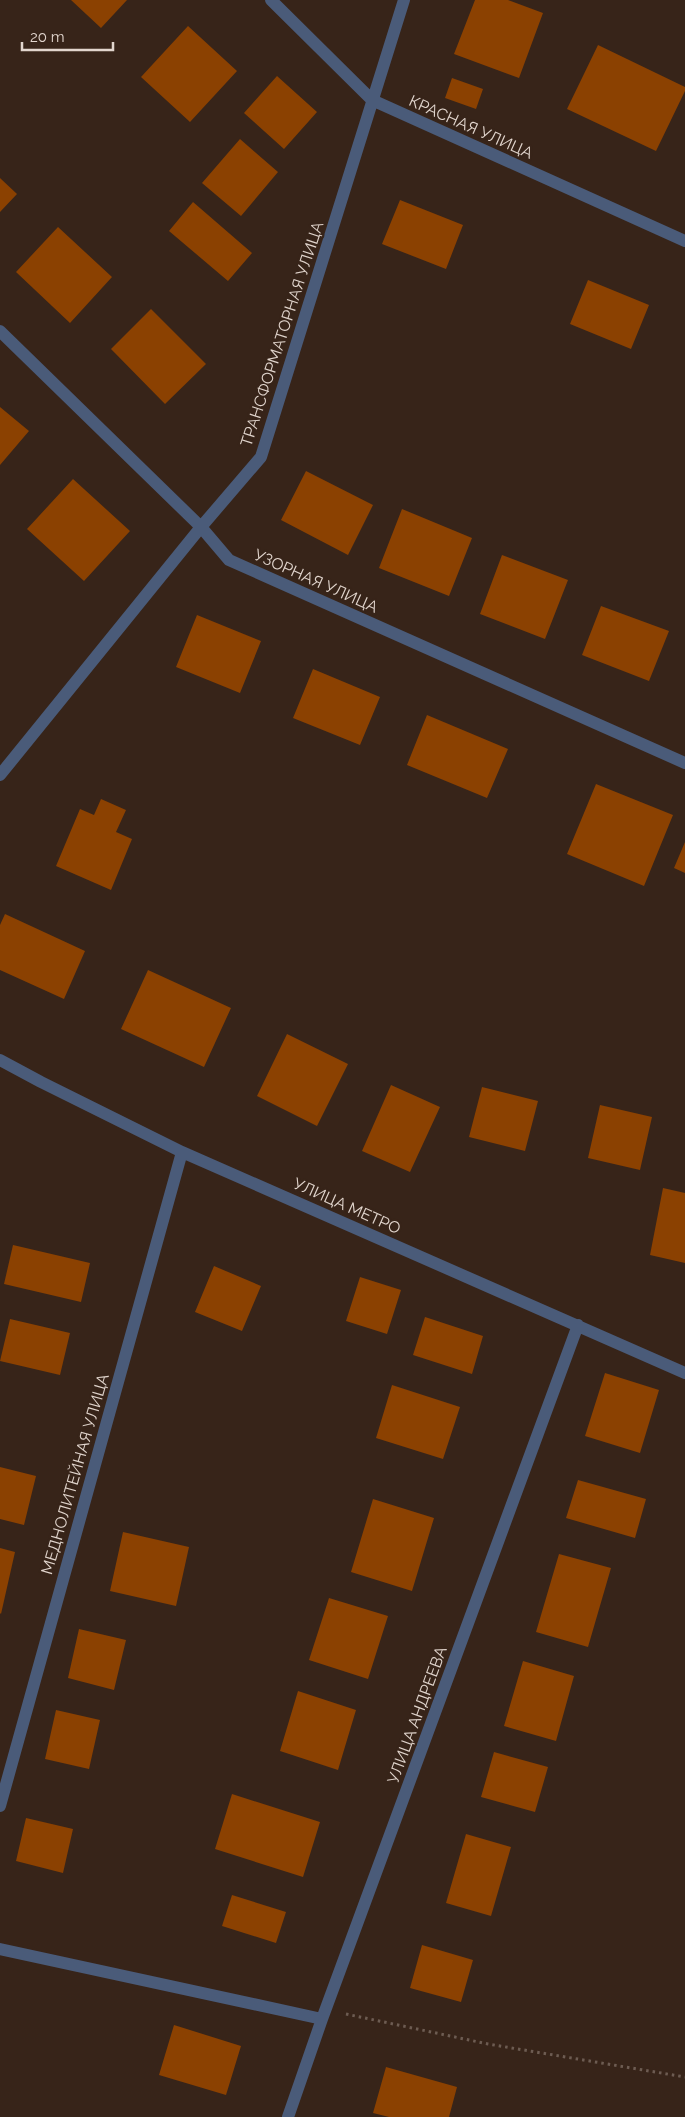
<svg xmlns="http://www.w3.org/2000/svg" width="685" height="2117" font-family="Raleway,sans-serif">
<rect width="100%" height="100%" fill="#372419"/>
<!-- building -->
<path fill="#8b4101" d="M71,0H127L101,28Z
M475,0H508L543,13L519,78L454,54Z
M188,26L237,71L190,122L141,77Z
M598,45L685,87V91L656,151L567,109Z
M277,76L317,112L284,149L244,113Z
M452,78L483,89L476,109L445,98Z
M240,139L278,172L241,216L202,183Z
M0,178L17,194L0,212Z
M400,200L463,225L446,269L382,244Z
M193,202L252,253L228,281L169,231Z
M58,227L112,277L70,323L16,272Z
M588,280L649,305L631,349L570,324Z
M151,309L206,364L165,404L111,349Z
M0,407L29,431L0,465Z
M306,471L373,505L348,555L281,520Z
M73,479L130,531L84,581L27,529Z
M402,509L472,538L449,596L379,568Z
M502,555L568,580L545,639L480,614Z
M601,606L669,631L649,681L582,655Z
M197,615L261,641L240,693L176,667Z
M313,669L380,697L360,745L293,718Z
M427,715L508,749L487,798L407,765Z
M596,784L673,815L644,886L567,854Z
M101,799L126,810L116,832L132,839L111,890L56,866L80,809L94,815Z
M685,842V873L674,868Z
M5,914L85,951L64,999L0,970V925Z
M148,970L231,1008L204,1067L121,1029Z
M287,1034L348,1064L317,1126L257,1096Z
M391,1085L440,1107L410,1172L362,1151Z
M482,1087L538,1101L525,1151L469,1137Z
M600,1105L652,1117L640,1170L588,1158Z
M663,1188L685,1193V1263L650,1255Z
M13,1245L90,1263L81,1302L4,1284Z
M214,1266L261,1286L242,1331L195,1312Z
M360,1277L401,1290L387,1334L346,1321Z
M425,1317L483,1336L472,1374L413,1355Z
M10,1319L70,1333L60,1375L0,1361Z
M605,1373L659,1390L640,1453L585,1436Z
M392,1385L460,1407L443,1459L376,1438Z
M0,1467L36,1476L24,1525L0,1519Z
M578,1480L646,1499L635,1538L566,1518Z
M373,1499L434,1518L412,1591L351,1572Z
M123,1532L189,1547L176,1606L110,1591Z
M0,1548L15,1552L1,1614L0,1613Z
M559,1554L611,1568L588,1647L536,1632Z
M329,1598L388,1616L368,1679L309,1660Z
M79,1629L126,1640L114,1690L68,1678Z
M523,1661L574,1676L556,1741L504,1726Z
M298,1691L356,1710L338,1770L280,1751Z
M56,1710L100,1720L89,1769L45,1759Z
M494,1752L548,1767L535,1812L481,1797Z
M232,1794L320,1822L303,1877L215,1849Z
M26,1818L73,1829L63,1873L16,1861Z
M466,1834L511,1847L491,1916L446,1903Z
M232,1895L286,1912L276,1943L222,1926Z
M422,1945L473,1960L461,2002L410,1988Z
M174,2025L241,2046L226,2095L159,2075Z
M386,2067L457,2087L449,2117H389L373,2113Z"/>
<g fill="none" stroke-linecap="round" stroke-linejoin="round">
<!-- path -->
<path stroke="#6d5c52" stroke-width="3" stroke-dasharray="2.5 4" stroke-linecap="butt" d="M346,2014L488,2044L685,2077"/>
<!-- minor -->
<path stroke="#4a5b79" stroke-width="12" d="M271,0L372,100L685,241
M0,331L201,527L229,560L685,763
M0,775L201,527L261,457L404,0
M0,1060L41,1082L182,1152L685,1373
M0,1806L182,1152
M0,1949L322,2019
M288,2117L322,2019L578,1325"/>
</g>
<g text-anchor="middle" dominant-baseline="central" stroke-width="4.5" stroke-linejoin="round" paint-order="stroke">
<!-- street labels -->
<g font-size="16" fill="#e2d6ce" stroke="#372419">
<text transform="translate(471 127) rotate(24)">КРАСНАЯ УЛИЦА</text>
<text transform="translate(282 334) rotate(-72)">ТРАНСФОРМАТОРНАЯ УЛИЦА</text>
<text transform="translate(316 581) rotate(24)">УЗОРНАЯ УЛИЦА</text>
<text transform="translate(347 1206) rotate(24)">УЛИЦА МЕТРО</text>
<text transform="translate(75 1474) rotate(-74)">МЕДНОЛИТЕЙНАЯ УЛИЦА</text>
<text transform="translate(417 1715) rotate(-70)">УЛИЦА АНДРЕЕВА</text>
</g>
</g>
<!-- scale -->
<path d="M22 42v8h91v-8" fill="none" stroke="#e2d6ce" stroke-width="2.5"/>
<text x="30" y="42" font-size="15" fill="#e2d6ce" stroke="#372419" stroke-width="4" paint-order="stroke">20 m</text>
</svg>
